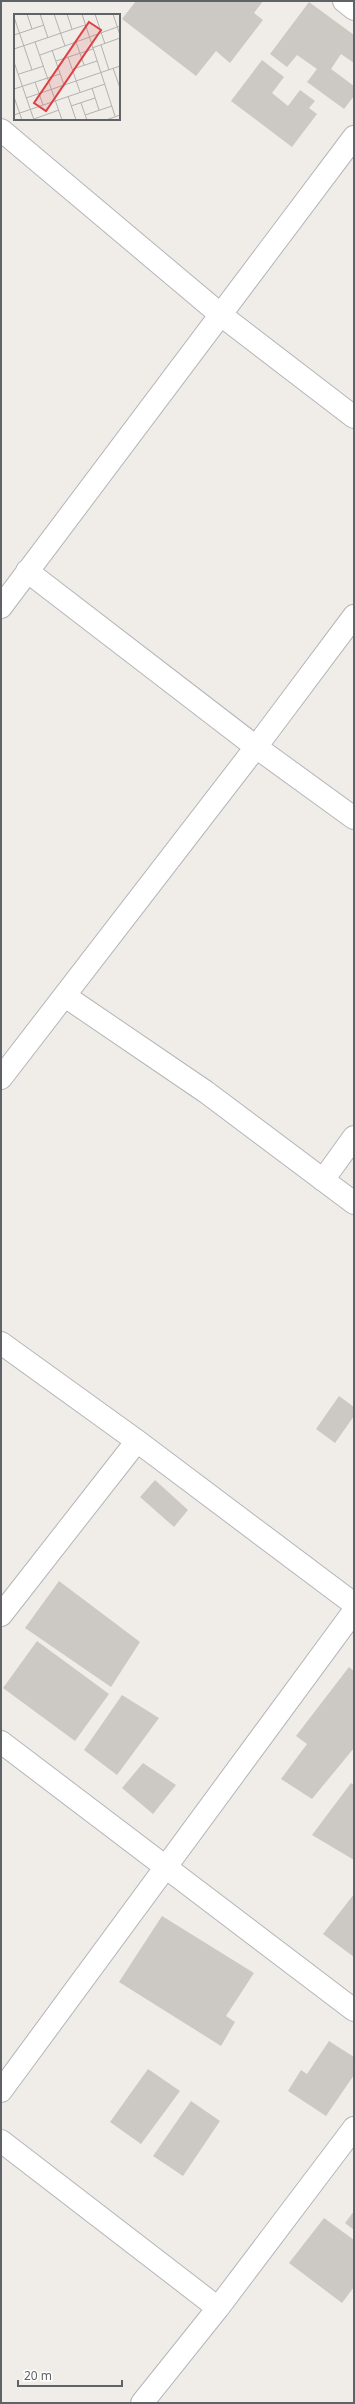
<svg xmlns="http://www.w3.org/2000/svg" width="355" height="2404" font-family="'Noto Sans',sans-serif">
<rect width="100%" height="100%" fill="#f0ede8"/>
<!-- building -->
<path fill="#ccc8c4" d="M136,1H263L254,13L263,20L230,63L216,51L196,76L122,19Z
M309,2L354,35V63L341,54L331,69L354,86V96L344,109L307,82L317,69L297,55L287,67L270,54Z
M262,60L284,77L272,93L288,106L300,90L315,101L309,108L317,114L292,147L231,101Z
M339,1396L354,1407V1416L335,1443L316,1429Z
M155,1480L188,1510L174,1527L140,1497Z
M59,1581L140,1642L111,1687L25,1628Z
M37,1641L109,1694L75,1741L3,1688Z
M349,1667L354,1671V1748L312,1799L281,1779L307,1744L296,1736Z
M122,1695L159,1718L117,1775L84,1750Z
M143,1763L176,1785L153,1814L122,1788Z
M351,1783L354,1785V1860L312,1835Z
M354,1894V1957L323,1934Z
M162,1916L254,1973L226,2016L235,2022L221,2046L119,1982Z
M329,2041L354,2057V2075L326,2116L288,2091L301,2070L307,2074Z
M148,2069L180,2091L141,2144L110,2122Z
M191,2101L220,2121L183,2176L153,2156Z
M354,2211V2230L345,2223Z
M324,2218L354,2240V2287L342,2303L289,2263Z"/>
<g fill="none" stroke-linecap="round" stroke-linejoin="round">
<!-- minor casing -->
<g stroke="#b3b5b9" stroke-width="24">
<path id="minor" d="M344,1L354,9
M1,130L221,315L354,417
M27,571L256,747L354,818
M1,607L354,137
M65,996L206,1092L354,1203
M1,1078L256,747L354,616
M323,1180L354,1137
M1,1343L137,1441L354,1604
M1,1615L137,1441
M1,1742L354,2010
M1,2091L354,1611
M1,2141L218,2308
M142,2403L218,2308L354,2128"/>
</g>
<!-- minor -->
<use href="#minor" stroke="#fff" stroke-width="22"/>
</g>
<!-- overview -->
<g transform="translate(14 14)">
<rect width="106" height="106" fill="#f0ede8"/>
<path fill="none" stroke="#b2b2b0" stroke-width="1" d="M13,0L18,15M26,0L34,24M40,0L51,32M53,0L58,15M68,0L101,102M81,0L91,30M99,0L106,21M0,3L18,56M0,21L30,11M21,28L48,106M62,28L70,51M87,31L95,56M78,34L106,24M0,35L71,11M38,36L50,71M26,41L106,12M54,43L66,78M42,47L79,35M0,48L20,106M99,54L106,74M59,55L83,47M5,60L30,52M21,68L29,91M78,74L85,96M0,75L46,60M54,82L62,106M0,83L8,106M12,84L106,52M67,89L73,106M57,92L81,84M0,101L91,70M71,101L98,92M20,105L45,96M92,106L106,101"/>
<path fill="#dd4145" fill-opacity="0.15" stroke="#dd4145" stroke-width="2" d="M75,8L87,16L32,97L20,89Z"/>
<rect width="106" height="106" fill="none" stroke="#5f6367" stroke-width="2"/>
</g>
<!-- border -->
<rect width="355" height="2404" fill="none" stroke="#5f6367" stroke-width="4"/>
<!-- scale -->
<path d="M18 2380v6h104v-6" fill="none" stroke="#5f6367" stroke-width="2"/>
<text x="24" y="2380" font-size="12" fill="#5f6367" stroke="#ffffff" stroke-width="3" paint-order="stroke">20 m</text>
</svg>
